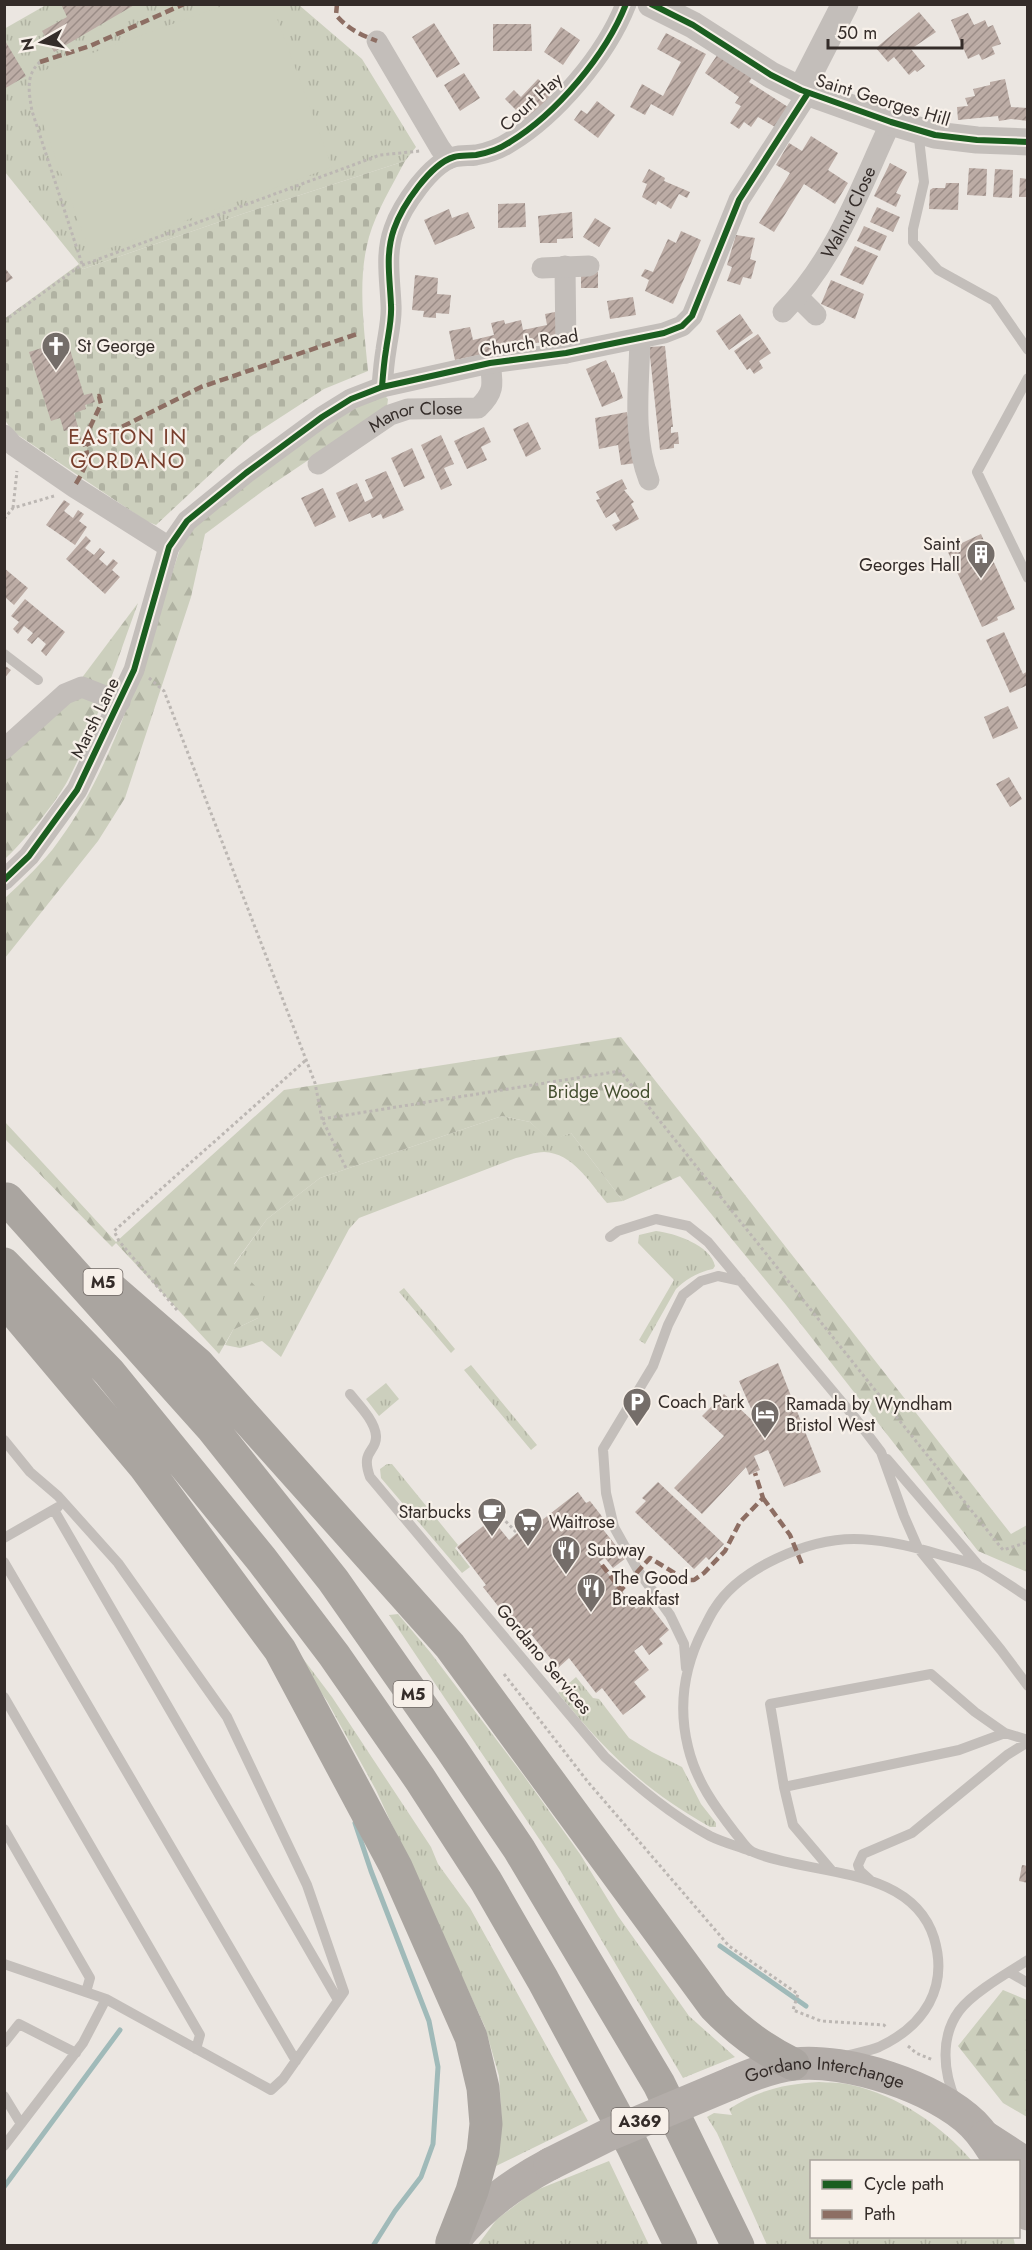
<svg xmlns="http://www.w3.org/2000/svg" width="1032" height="2250" font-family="Jost,sans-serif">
<defs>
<pattern id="grass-tufts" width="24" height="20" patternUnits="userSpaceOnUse" patternTransform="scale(1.5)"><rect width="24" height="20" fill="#cccfbd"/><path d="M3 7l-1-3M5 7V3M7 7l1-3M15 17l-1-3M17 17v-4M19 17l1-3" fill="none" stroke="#b0b2a2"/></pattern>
<pattern id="forest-firs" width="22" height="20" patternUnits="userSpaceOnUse" patternTransform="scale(1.5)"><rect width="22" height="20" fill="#cccfbd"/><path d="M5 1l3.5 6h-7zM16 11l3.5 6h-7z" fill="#b0b2a2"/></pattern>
<pattern id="cemetery-stones" width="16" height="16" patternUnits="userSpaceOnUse" patternTransform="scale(1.5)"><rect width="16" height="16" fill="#cccfbd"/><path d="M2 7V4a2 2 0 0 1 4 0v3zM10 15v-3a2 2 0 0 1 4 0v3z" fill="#b0b2a2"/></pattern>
<pattern id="building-hatch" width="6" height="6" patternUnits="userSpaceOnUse" patternTransform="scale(1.5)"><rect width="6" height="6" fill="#bcaca5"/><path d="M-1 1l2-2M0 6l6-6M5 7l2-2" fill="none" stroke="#9a8c86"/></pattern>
</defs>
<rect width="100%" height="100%" fill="#ebe6e1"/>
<!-- grass -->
<path fill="url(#grass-tufts)" d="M46,5H299L362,59L416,147L405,161L245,213L83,269L5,172L4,29Z
M502,1116L530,1122L550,1140L571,1133L623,1201L607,1203C590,1183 573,1153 544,1152C535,1152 525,1156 516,1158L359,1218L349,1229L281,1357L262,1341L240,1348L225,1345L233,1330L258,1318L234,1265L267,1219L320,1178Z
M656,1231C674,1233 711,1245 715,1266L713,1269C698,1272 686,1279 676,1289L645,1344L639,1340L674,1280L638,1243L639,1235Z
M404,1288L455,1349L451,1353L399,1292Z
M471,1365L537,1445L531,1450L464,1370Z
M386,1383L399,1399L379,1416L366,1399Z
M387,1464H392L458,1545L455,1548L470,1567L462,1573L381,1478L380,1469Z
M398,1614L430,1652L524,1776L580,1854L618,1916L689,2016L735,2057L683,2078L560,1870L389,1615Z
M292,1644L332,1697L431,1847L438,1864L470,1908L588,2121L496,2166L502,2125L499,2076L485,2027L376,1790L327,1701L290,1648Z
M576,1677L593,1698L599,1699L629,1738L652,1752L682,1767L701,1804L716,1823V1827H710C643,1789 606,1752 558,1693Z
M819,2082C829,2083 841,2082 851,2085C898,2095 942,2126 972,2161L812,2162V2236H1013L1015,2245H767L717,2133L707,2117L714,2113L732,2115L729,2109C758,2090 785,2084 819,2082Z
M609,2161L649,2245L477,2246L497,2219L534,2191Z"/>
<!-- forest -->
<path fill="url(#forest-firs)" d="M381,392L388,399L387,407L264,490L205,534L191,597L125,798L98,841L5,958V898C22,882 45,861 58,842C120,759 150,637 183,540L195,522L324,423Z
M138,603C116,663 97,724 68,780C55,804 25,840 5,859V754L66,699Z
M621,1037L1011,1534L1027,1525V1572L978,1551L786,1305L680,1176L623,1201L571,1133L550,1141L530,1122L502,1116L320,1178L267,1219L234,1264L264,1295L258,1318L233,1330L219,1354L116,1243L112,1247L5,1139V1122L116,1242L284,1090Z
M1003,1990L1027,2000V2117L1003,2103L958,2046Z"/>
<!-- cemetery -->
<path fill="url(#cemetery-stones)" d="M405,161C392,186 377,210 369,237C357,279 364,328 368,371L324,389L250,437L156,525L146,521L12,431L5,420L4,319L79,264L83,269L245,213Z"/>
<!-- garden -->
<path fill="#cccfbd" d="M225,5H272L332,167L91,255L26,77Z"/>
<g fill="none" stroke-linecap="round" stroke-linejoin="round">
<!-- stream -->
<path stroke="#a0bab9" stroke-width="5" d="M355,1823L371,1871L429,2021L438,2067L433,2144L421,2177L395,2211L373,2246
M720,1946L806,2006
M4,2187L120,2030"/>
</g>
<!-- building -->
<path fill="url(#building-hatch)" d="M61,4H136L54,52L42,31L67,17Z
M919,12L936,32L911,49L925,66L917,72L915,70L909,75L894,57L888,62L876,48Z
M968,13L974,25L985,20L988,27L993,25L1001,44L992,47L995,54L982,60L979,54L968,59L951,20Z
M434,23L460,64L437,78L412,37Z
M493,24H531L532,51H493Z
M561,27L580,40L563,65L544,52Z
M666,33L706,54L673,116L651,104L645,115L630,107L642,84L663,96L681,62L657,49Z
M4,39L26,76L4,89Z
M722,48L756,72L749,82L788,107L775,127L758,117L751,127L744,122L739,129L730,123L741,106L735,103L739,97L705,73Z
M464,73L480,98L460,111L444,85Z
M538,79L545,85L542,89L550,97L527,121L505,99L514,90L521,97Z
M1005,79L1011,107L1028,108V121L1011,119L999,121L998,116L958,120L957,107L968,106L965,98L975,96L973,89L990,85V82Z
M597,101L615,115L598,138L574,120L581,110L587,114Z
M811,136L838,153L828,170L848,183L835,204L804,184L774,232L759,223L790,173L776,165L789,143L802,151Z
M890,163L907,172L896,193L901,195L896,207L874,196Z
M969,168L987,169L986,196L967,195Z
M649,169L665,178L664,181L690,192L687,198L679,194L671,209L658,201L656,205L642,197L647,184L642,182Z
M995,169L1013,170L1012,198L993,197Z
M1020,178L1028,179V197H1019Z
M946,183H959L958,210L929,209L930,190L933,188H945Z
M525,203L526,227L498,228V204Z
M877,207L900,217L893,232L870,222Z
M449,209L452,218L468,212L475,228L435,245L424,220Z
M572,212L573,238L557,239V243H540L538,216Z
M595,218L611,228L599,247L583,237Z
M864,226L887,236L880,251L857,241Z
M681,231L701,240L673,304L645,291L649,280L641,276L645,269L653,272L668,239L676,243Z
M736,235L755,238L750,259L756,261L751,279L743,277L740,285L727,281L732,267L727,265Z
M855,246L878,256L863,285L840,275Z
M4,267L13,278L4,284Z
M581,272H598V288H581Z
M415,275L438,278L437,294L451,295L449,314L436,313V318L423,317L424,311L412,310Z
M831,280L864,294L855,319L821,304Z
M633,297L636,315L610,319L607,301Z
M555,312L559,334L545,337L546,341L455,360L449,331L470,327L473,340L494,335L491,323L504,320L505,324L521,320L523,330L547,325L545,314Z
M740,314L753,333L729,350L716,331Z
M758,334L771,353L759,361L763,368L754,374L750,368L747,370L734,351Z
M67,340L84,395L92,393L95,402L85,405L86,409L74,413L78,427L64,431L60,418L51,421L29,352Z
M665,346L673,427H671V433L678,432L679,444H674V448L660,450L649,347Z
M606,360L612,373L614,372L623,398L602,407L586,369Z
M627,412L636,463L621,465L618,445L599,449L595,418Z
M528,422L541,449L526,457L513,429Z
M484,427L491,442L481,447L487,460L467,469L454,441Z
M441,435L454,464L444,468L452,485L441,490L421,445Z
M412,448L425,478L404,487L391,458Z
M386,471L404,510L383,519L381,514L372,518L370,513L349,522L336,493L357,483L365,502L373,498L365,480Z
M622,479L627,489L624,490L634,502L631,504L639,519L616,531L612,525L620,521L615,512L606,518L596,500L600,499L596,492Z
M323,488L336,517L315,527L301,498Z
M64,500L70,504L64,511L73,518L78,510L84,514L79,521L87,527L75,545L46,525Z
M981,534L1015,609L997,617L998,620L982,627L947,550Z
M86,536L91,541L85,548L94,555L100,548L105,552L99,559L107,566L113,559L118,563L112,570L120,577L105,594L66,559Z
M4,568L28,588L14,605L6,598L4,600Z
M25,599L65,632L46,656L41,651L46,644L38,637L32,644L27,640L33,633L24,626L18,634L13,629L19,622L11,616Z
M1004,632L1023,674L1028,671V685L1010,693L986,640Z
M4,665L11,670L4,679Z
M1008,706L1018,728L993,739L984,717Z
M1009,777L1022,799L1010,807L996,784Z
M778,1363L821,1472L784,1487L768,1450L754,1456L760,1470L749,1475L746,1467L702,1514L674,1488L724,1436L702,1416L724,1394L753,1421L756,1420L739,1381Z
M658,1482L724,1544L709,1560L706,1557L694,1569L635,1512L646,1501L642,1498Z
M578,1492L586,1503L590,1501L607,1523L601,1527L626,1558L613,1568L605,1558L599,1562L636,1609L646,1601L669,1630L659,1639L663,1644L649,1655L642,1645L634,1651L649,1670L634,1682L646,1697L623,1715L602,1688L596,1693L569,1658L558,1668L531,1634L524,1639L483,1587L486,1585L457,1547L492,1519L509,1540L524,1527L528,1531Z
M1022,1865L1028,1866V1883L1019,1881Z"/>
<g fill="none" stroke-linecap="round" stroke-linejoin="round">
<!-- path -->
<path stroke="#bcb7b3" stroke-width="3" stroke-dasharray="3 3" stroke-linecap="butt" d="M40,62C25,75 29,93 32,111L82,264
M4,321L80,266L380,155L420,151
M13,508L17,471
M4,519L13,508L54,496
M149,678L164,691L315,1083L322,1119L346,1168
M322,1119L620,1071L1003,1550L1028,1542
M177,1310L119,1241L114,1231L306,1060
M489,1504L517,1533
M504,1674L588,1782L729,1946L798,1994L793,2010L821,2021L884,2025L887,2028
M908,2046L916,2053L933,2060"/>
<!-- service -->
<path stroke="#c3beba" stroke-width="10" d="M918,130L924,182L913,229V242L938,270L994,301L1028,350
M1028,378L977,472L1028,578
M4,654L38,680
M610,1237L618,1231L656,1219L688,1226L708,1242L856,1419L881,1452L904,1516L918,1548L1001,1650L1028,1686
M350,1394C359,1405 375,1421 376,1436C377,1452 360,1450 370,1477L605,1757C638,1787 671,1815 710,1836C722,1842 737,1846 750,1851
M4,1440L30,1472L58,1496L118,1563L227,1717L307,1885L344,1992L283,2079L271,2090L106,1999L4,1964
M887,1459L979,1566
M54,1510L338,2000
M4,1538L58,1507
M4,1562L296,2061
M686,1668L684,1644L670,1615L639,1572L614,1527L606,1493L603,1449L653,1366L668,1325L683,1295L701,1281L718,1276L741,1281
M4,1697L200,2035L196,2049
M784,1787L959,1750L1005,1733L1028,1740
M4,1829L90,1978L86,1992
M832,1871L793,1825L784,1787L770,1704L931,1674L975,1712L1005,1733
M870,1880L860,1871L858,1865L863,1854L912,1833L1007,1755L1028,1742
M1009,1972L1028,1983
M4,2043L19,2024L76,2053
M845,2056C856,2053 869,2051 879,2047C924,2026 949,1988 934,1938C911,1865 810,1876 753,1852C746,1849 741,1839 736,1834C715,1807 696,1781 688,1747C678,1706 684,1667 703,1630C707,1623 710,1615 715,1608C740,1568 808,1539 854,1539C882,1539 911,1546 938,1554C951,1558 968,1561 981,1567C997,1576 1012,1587 1028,1597
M4,2096L21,2124
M956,2101C943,2072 940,2037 959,2011C972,1993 1009,1972 1028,1960
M4,2146L83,2043L106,1999"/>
<!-- minor -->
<g stroke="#c3beba" stroke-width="21">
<path d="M377,41L440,148L448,159"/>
<path d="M565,266L566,353"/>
<path d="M542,268L589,266"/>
<path d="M798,297L816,315"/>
<path id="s1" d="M783,312C836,259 860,188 891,122"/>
<path d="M640,339C639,386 632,436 649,480"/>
<path d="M382,387C383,374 384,362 386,350C388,335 392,320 391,305C390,279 385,254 394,229C402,206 430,164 454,157C461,155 469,156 476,155C488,153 501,148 510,142C556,114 606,55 626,4"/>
<path d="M4,435L13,445L74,487L169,547"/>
<path id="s2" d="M318,464L390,415L408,409L478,408C495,392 493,384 490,363"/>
<path d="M4,749L65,694L82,687L120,702"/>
<path d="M4,880L29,856L77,790L134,670L169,547L187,521L246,473L322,417L351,399L382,387L490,363L566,353L664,333L682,326L692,316L739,200L808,93"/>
</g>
<!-- tertiary -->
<path stroke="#c3beba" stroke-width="27" d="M651,4L693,25L771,75L801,90L891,122L935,135L977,140L1028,142
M801,90L845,4"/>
<!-- primary -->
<g stroke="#b3ada9" stroke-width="33">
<path id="s3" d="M732,2083C751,2075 773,2066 794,2064C846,2058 936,2087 973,2124C984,2135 992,2148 1000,2162"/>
<path d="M985,2137L1028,2165"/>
<path d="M1018,2193L1028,2214"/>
<path d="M452,2243C479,2208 512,2184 550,2164"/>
</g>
<!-- motorway -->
<path stroke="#aaa5a0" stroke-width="33" d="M7,1199L212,1428L333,1580L452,1750L519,1849L659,2084L738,2246
M4,1264L109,1372L262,1560L334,1655L420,1779L486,1881L543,1980L633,2147L681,2246
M108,1286L198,1364L450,1646L714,2006C738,2031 762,2049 793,2064
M4,1299L145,1467L280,1650L396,1867L471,2037L483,2088L486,2124L483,2152L472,2191L452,2242"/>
<!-- primary-bridge -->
<path stroke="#b3ada9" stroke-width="33" d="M550,2164L608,2135L732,2083"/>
<!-- quiet -->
<path stroke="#8d6e63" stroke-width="4.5" stroke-dasharray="9 4.5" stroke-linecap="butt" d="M337,4L336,15C348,29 361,35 377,41
M40,62L90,46L184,4
M72,428C94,450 89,462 74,487
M84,440L101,404L99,396L94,397
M86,445L201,387L360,333
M763,1498L790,1535L803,1567
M602,1565L621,1590L650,1558L686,1580H694L704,1573L725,1551L740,1522L763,1498L755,1473"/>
<!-- cycleway casing -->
<g stroke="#f7f0e9" stroke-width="10">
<path id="cycleway" d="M651,4L693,25L771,75L801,90L891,122L935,135L977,140L1028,142
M382,387C383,374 384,362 386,350C388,335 392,320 391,305C390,279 385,254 394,229C402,206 430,164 454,157C461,155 469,156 476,155C488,153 501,148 510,142C556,114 606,55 626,4
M4,880L29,856L77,790L134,670L169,547L187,521L246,473L322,417L351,399L382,387L490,363L566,353L664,333L682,326L692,316L739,200L808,93"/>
</g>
<!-- cycleway -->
<use href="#cycleway" stroke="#1b5e20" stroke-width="6"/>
</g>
<!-- icons -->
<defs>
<g id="church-pin" transform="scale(1.5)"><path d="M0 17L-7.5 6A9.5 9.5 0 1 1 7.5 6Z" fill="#746d69" stroke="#f7f0e9"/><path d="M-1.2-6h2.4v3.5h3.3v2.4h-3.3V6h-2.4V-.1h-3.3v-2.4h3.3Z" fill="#fff"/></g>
<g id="building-pin" transform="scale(1.5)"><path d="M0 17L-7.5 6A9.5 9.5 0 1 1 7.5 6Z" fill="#746d69" stroke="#f7f0e9"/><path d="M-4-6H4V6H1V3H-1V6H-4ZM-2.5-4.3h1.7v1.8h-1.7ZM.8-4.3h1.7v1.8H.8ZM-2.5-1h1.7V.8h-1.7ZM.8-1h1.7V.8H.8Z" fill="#fff"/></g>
<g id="parking-pin" transform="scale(1.5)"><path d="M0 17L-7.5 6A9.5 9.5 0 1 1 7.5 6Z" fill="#746d69" stroke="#f7f0e9"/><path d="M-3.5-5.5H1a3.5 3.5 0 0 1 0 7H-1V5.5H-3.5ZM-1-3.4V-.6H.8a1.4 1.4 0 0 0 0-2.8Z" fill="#fff"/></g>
<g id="hotel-pin" transform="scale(1.5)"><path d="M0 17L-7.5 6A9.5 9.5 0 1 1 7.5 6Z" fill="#746d69" stroke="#f7f0e9"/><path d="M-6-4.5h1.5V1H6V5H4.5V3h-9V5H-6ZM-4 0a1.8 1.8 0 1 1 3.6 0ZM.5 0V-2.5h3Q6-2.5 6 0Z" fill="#fff"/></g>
<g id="cafe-pin" transform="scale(1.5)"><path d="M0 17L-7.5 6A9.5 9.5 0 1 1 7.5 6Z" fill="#746d69" stroke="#f7f0e9"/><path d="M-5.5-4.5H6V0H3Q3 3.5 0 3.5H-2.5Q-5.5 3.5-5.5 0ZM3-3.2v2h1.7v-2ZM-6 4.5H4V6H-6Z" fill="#fff"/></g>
<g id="supermarket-pin" transform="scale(1.5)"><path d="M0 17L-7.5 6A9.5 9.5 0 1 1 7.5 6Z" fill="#746d69" stroke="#f7f0e9"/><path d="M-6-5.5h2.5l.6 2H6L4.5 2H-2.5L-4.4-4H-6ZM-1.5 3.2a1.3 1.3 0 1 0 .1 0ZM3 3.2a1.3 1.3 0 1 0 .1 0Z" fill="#fff"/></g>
<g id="restaurant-pin" transform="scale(1.5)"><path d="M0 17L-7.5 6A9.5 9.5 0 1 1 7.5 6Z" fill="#746d69" stroke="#f7f0e9"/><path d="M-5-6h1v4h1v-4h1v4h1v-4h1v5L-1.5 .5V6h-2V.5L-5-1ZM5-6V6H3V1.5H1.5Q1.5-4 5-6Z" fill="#fff"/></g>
</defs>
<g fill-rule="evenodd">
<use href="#church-pin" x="56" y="346"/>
<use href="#building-pin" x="981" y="554"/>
<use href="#parking-pin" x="637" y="1402"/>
<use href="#hotel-pin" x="765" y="1414"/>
<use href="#cafe-pin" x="492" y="1512"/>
<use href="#supermarket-pin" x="528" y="1522"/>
<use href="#restaurant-pin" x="566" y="1550"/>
<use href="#restaurant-pin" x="591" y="1588"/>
</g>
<g text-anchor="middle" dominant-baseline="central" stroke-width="4.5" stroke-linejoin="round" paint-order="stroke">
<!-- shield labels -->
<g fill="#f7f0e9" stroke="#6e6763" stroke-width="1.5">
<rect x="83.5" y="1269" width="39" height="26" rx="4.5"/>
<rect x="393.5" y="1681" width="39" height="26" rx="4.5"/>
<rect x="611.5" y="2108" width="57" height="26" rx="4.5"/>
</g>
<g font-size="16" font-weight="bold" fill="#342c29">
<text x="103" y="1282">M5</text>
<text x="413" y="1694">M5</text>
<text x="640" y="2121">A369</text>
</g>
<!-- street labels -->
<g font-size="18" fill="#342c29" stroke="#f7f0e9">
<text transform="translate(883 100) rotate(17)">Saint Georges Hill</text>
<text transform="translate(531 102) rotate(-42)">Court Hay</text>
<text stroke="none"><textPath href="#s1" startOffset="120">Walnut Close</textPath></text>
<text transform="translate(529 343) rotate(-9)">Church Road</text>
<text stroke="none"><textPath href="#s2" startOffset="112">Manor Close</textPath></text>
<text transform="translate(95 718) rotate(-64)">Marsh Lane</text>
<text transform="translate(544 1659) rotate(50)">Gordano Services</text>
<text stroke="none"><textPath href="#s3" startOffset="96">Gordano Interchange</textPath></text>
</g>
<!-- poi labels -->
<g font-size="18" fill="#342c29" stroke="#f7f0e9" text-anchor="start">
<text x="77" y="346">St George</text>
<text x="960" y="544" text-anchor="end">Saint<tspan x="960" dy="21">Georges Hall</tspan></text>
<text x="658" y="1402">Coach Park</text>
<text x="786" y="1404">Ramada by Wyndham<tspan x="786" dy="21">Bristol West</tspan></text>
<text x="471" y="1512" text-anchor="end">Starbucks</text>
<text x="549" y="1522">Waitrose</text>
<text x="587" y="1550">Subway</text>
<text x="612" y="1578">The Good<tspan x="612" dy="21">Breakfast</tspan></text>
</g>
<!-- park labels -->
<g font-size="18" fill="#444f30" stroke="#f7f0e9">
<text x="599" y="1092">Bridge Wood</text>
</g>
<!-- quarter labels -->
<g font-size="21" letter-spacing="1.5" fill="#783e2c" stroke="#f7f0e9">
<text x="128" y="437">EASTON IN<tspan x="128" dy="24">GORDANO</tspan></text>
</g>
</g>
<!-- border -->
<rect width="1032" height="2250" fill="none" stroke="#342c29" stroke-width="12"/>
<!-- legend -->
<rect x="810" y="2160" width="210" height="78" fill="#f7f0e9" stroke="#a9a29c" stroke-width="1.5"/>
<rect x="822" y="2180" width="30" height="9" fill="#1b5e20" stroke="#a9a29c" stroke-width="1.5"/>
<text x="864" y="2190" font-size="18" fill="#342c29">Cycle path</text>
<rect x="822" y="2210" width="30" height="9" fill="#8d6e63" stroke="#a9a29c" stroke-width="1.5"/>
<text x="864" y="2220" font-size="18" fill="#342c29">Path</text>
<!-- north arrow -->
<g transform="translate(42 42) rotate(261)" stroke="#f7f0e9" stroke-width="4.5" paint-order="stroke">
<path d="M0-4.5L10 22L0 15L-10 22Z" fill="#342c29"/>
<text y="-9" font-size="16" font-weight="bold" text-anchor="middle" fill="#342c29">N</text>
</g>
<!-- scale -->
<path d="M828 39v9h134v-9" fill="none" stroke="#342c29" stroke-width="3"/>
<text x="837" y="39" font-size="18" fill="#342c29" stroke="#f7f0e9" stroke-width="4.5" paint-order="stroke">50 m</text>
</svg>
